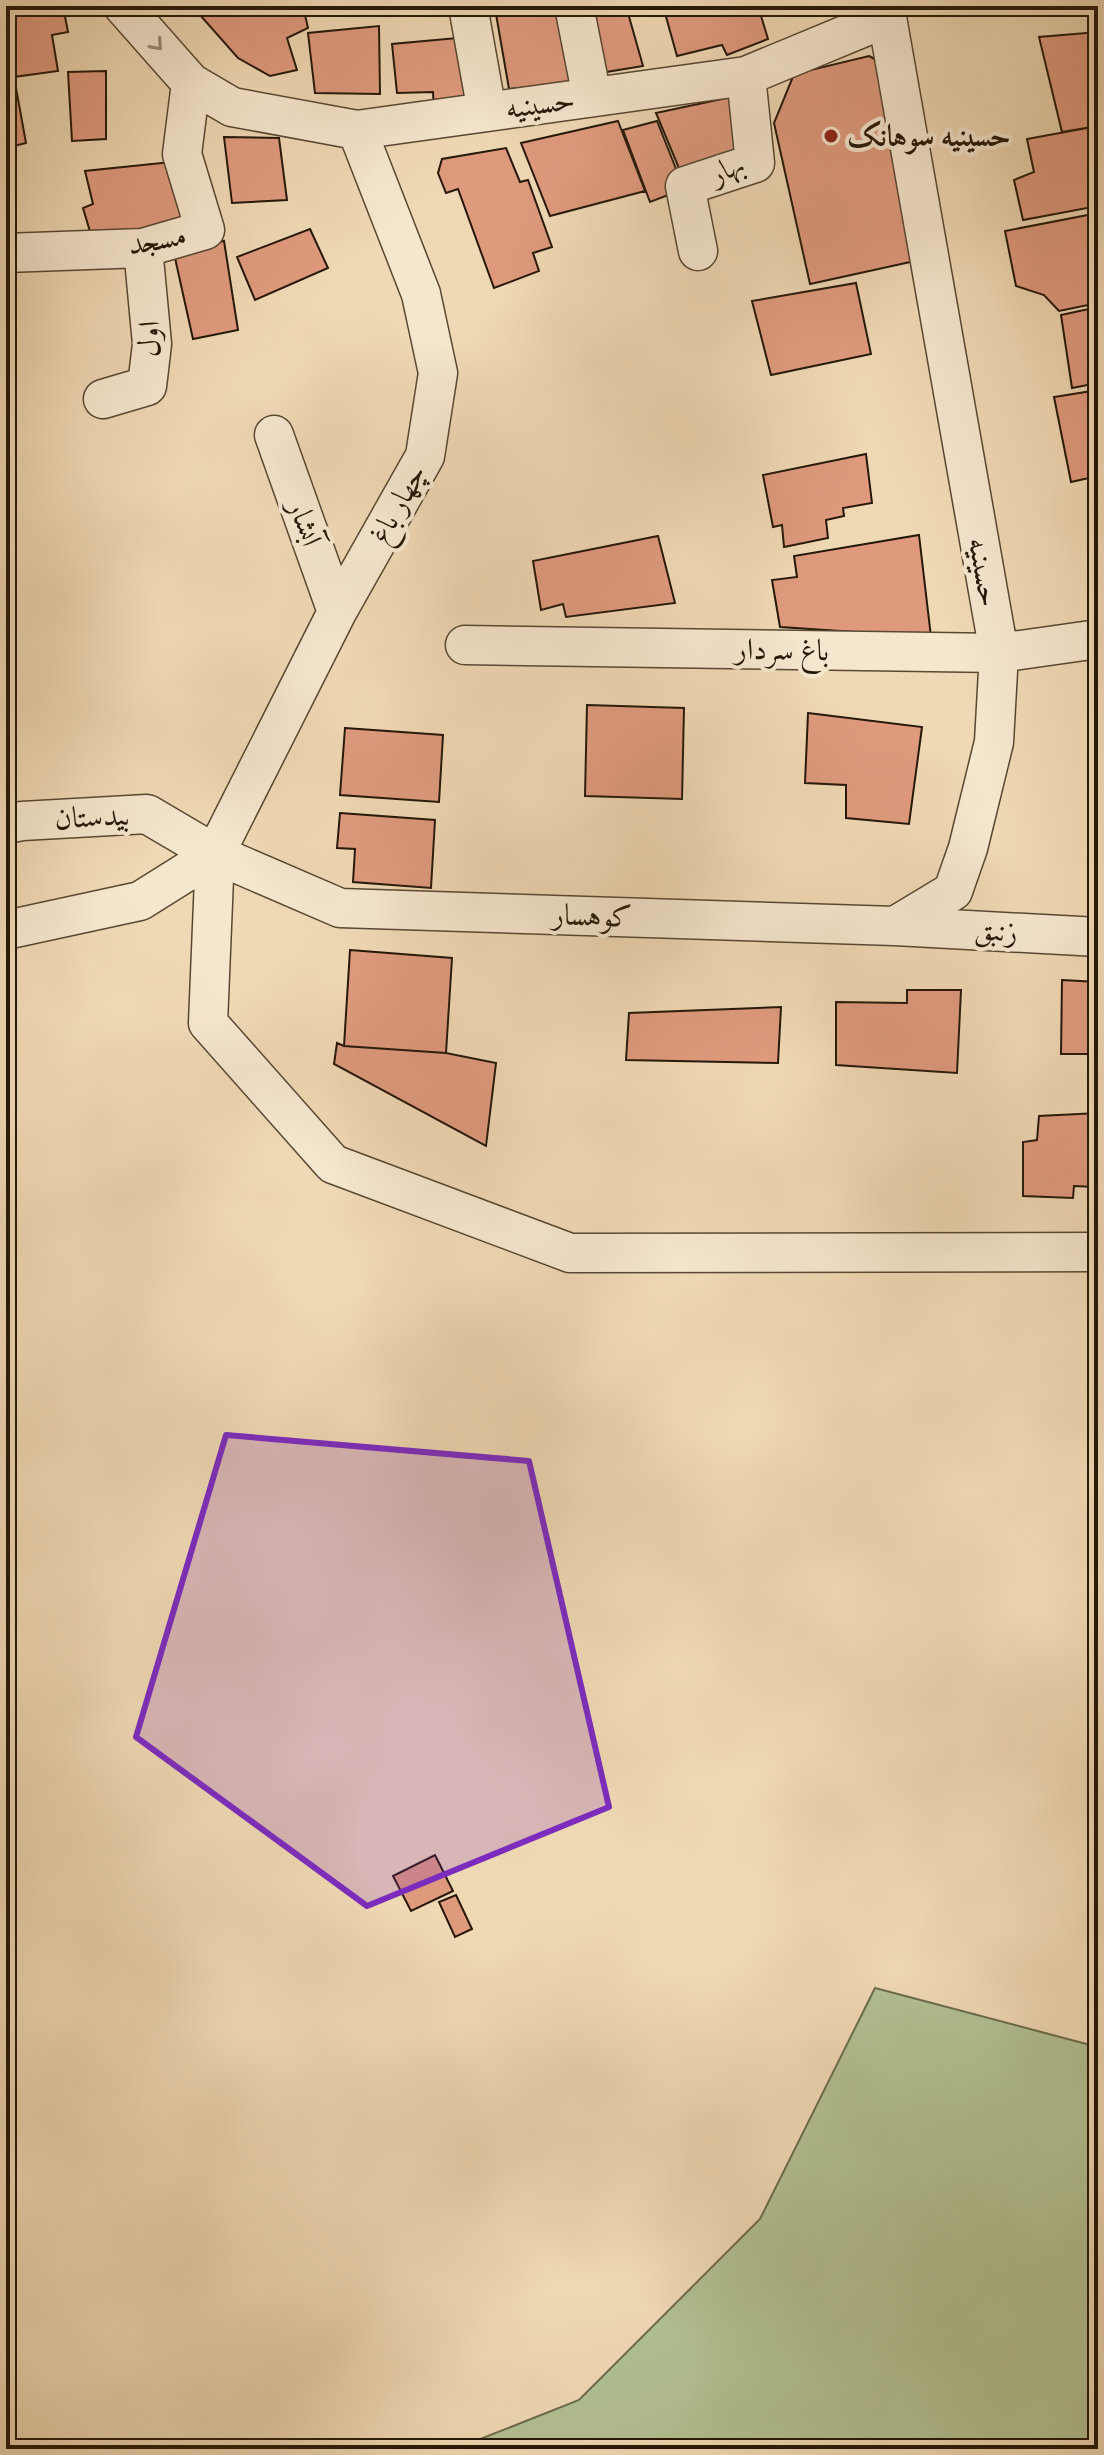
<svg xmlns="http://www.w3.org/2000/svg" width="1104" height="2455" font-family="'IM FELL French Canon',Amiri,serif">
<rect width="100%" height="100%" fill="#efd8b4"/>
<filter id="stains"><feTurbulence type="fractalNoise" baseFrequency=".0025" numOctaves="4"/><feColorMatrix values="0 0 0 0 .2 0 0 0 0 .09 0 0 0 0 .02 0 0 0 .5 -.17"/></filter>
<radialGradient id="worn" r=".72"><stop offset=".6" stop-color="#630" stop-opacity="0"/><stop offset="1" stop-color="#630" stop-opacity=".3"/></radialGradient>
<!-- green -->
<path fill="#b2c092" stroke="#6c6c4c" stroke-width="2" d="M875,1988L1098,2047V2449H455L579,2400L760,2219Z"/>
<!-- building -->
<path fill="#df9a7e" stroke="#251807" stroke-width="2" d="M63,6L68,32L52,35L58,71L6,78V13Z
M192,6H303L308,28L287,38L297,70L270,76L238,58Z
M545,6H565L582,81L509,89L496,14Z
M588,6H626L643,66L600,73Z
M663,6H758L768,39L727,55L722,45L677,56Z
M379,26L380,94L315,93L308,33Z
M1098,32V126L1062,132L1039,37Z
M468,37L482,108L434,113L433,92L397,93L392,44Z
M869,56L888,66L924,259L810,284L774,123L794,74Z
M106,71V139L72,141L68,72Z
M14,77L26,143L6,148V79Z
M736,96L742,158L683,178L656,113Z
M618,121L645,191L550,216L521,143Z
M657,121L684,189L650,202L623,130Z
M1098,126V206L1023,220L1014,180L1034,172L1027,139Z
M224,137L279,138L287,200L232,203Z
M506,148L520,182L528,180L552,247L533,253L539,271L494,288L458,189L446,193L438,173L442,159Z
M171,162L191,223L91,235L83,208L93,204L85,171Z
M1098,213V303L1059,311L1044,295L1016,286L1005,231Z
M310,229L328,268L255,300L237,257Z
M224,241L238,330L193,339L173,249Z
M856,283L871,354L771,375L752,301Z
M1098,307V383L1072,388L1061,315Z
M1098,390V476L1071,482L1054,397Z
M866,454L872,503L843,508L844,516L826,520L828,538L784,547L782,525L773,527L763,475Z
M919,535L931,637L780,627L772,580L797,577L794,556Z
M658,536L675,603L566,617L563,604L541,610L533,561Z
M587,705L684,708L682,799L585,796Z
M808,713L922,727L909,824L846,818V785L805,783Z
M345,728L443,735L439,802L340,795Z
M340,813L435,820L431,888L353,882L355,849L337,848Z
M350,950L452,958L446,1053L344,1046Z
M1062,980L1098,982V1075H1096L1097,1054H1061Z
M907,990H961L957,1073L836,1065V1002L907,1003Z
M781,1007L778,1063L626,1060L629,1013Z
M337,1043L344,1046L446,1053L496,1063L486,1146L334,1064Z
M1098,1113V1184L1095,1187L1074,1186L1073,1198L1023,1196V1142L1037,1140L1039,1116Z
M435,1855L453,1891L411,1911L393,1876Z
M456,1895L472,1929L455,1937L439,1902Z"/>
<g fill="none" stroke-linecap="round" stroke-linejoin="round">
<!-- minor casing -->
<g stroke="#584832" stroke-width="41">
<path id="minor" d="M123,6L191,83L232,107L357,130L746,76L886,18
M468,6L487,112
M574,6L592,97
M357,130L421,294L438,373L425,456L337,612L215,854L208,1023L333,1164L570,1253L1098,1252
M698,251L685,186L755,163L746,76
M6,253L143,248L205,230L182,154L191,83
M103,399L147,386L152,344L143,248
M274,435L337,612
M465,645L999,653L1098,639
M6,824L22,821L147,814L215,854L340,908L895,926L953,891L968,848L994,742L999,653L885,6
M895,926L1098,937
M6,930L140,901L215,854"/>
</g>
<!-- minor -->
<use href="#minor" stroke="#f5e6ce" stroke-width="38"/>
</g>
<!-- one-way arrows -->
<defs><path id="oneway-chevron" d="M-2-3.5L2.5 0L-2 3.5" fill="none" stroke-width="1.6" stroke-linecap="round" stroke-linejoin="round" transform="scale(2)"/></defs>
<use stroke="#978974" href="#oneway-chevron" transform="translate(157 45) rotate(49)"/>
<!-- marked area -->
<path fill="#7b2cbf" fill-opacity="0.2" stroke="#7b2cbf" stroke-width="6" stroke-linejoin="round" d="M226,1435L529,1461L609,1807L367,1906L136,1737Z"/>
<!-- markers -->
<circle fill="#8f2418" stroke="#f5e6ce" stroke-width="3" cx="831" cy="136" r="8"/>
<g text-anchor="middle" dominant-baseline="central" stroke-width="8" stroke-linejoin="round" paint-order="stroke">
<!-- street labels -->
<g font-size="30" fill="#251807" stroke="#f5e6ce">
<text transform="translate(540 104) rotate(-8)">حسینیه</text>
<text transform="translate(727 169) rotate(-25)">بهار</text>
<text transform="translate(157 240) rotate(-11)">مسجد</text>
<text transform="translate(149 339) rotate(-90)">اول</text>
<text transform="translate(398 504) rotate(-61)">چهار باغ</text>
<text transform="translate(305 523) rotate(70)">آبشار</text>
<text transform="translate(984 572) rotate(80)">حسینیه</text>
<text transform="translate(782 650) rotate(1)">باغ سردار</text>
<text transform="translate(92 817) rotate(-3)">بیدستان</text>
<text transform="translate(592 916) rotate(2)">کوهسار</text>
<text transform="translate(996 931) rotate(3)">زنبق</text>
</g>
<!-- poi labels -->
<g font-size="30" font-weight="bold" fill="#251807" stroke="#f5e6ce" text-anchor="start">
<text x="847" y="136">حسینیه سوهانک</text>
</g>
</g>
<!-- margin -->
<rect width="1104" height="2455" fill="none" stroke="#efd8b4" stroke-width="32"/>
<rect x="8" y="8" width="1088" height="2439" fill="none" stroke="#251807" stroke-width="4"/>
<rect x="16" y="16" width="1072" height="2423" fill="none" stroke="#251807" stroke-width="2"/>
<rect width="100%" height="100%" filter="url(#stains)"/>
<rect width="100%" height="100%" fill="url(#worn)"/>
</svg>
